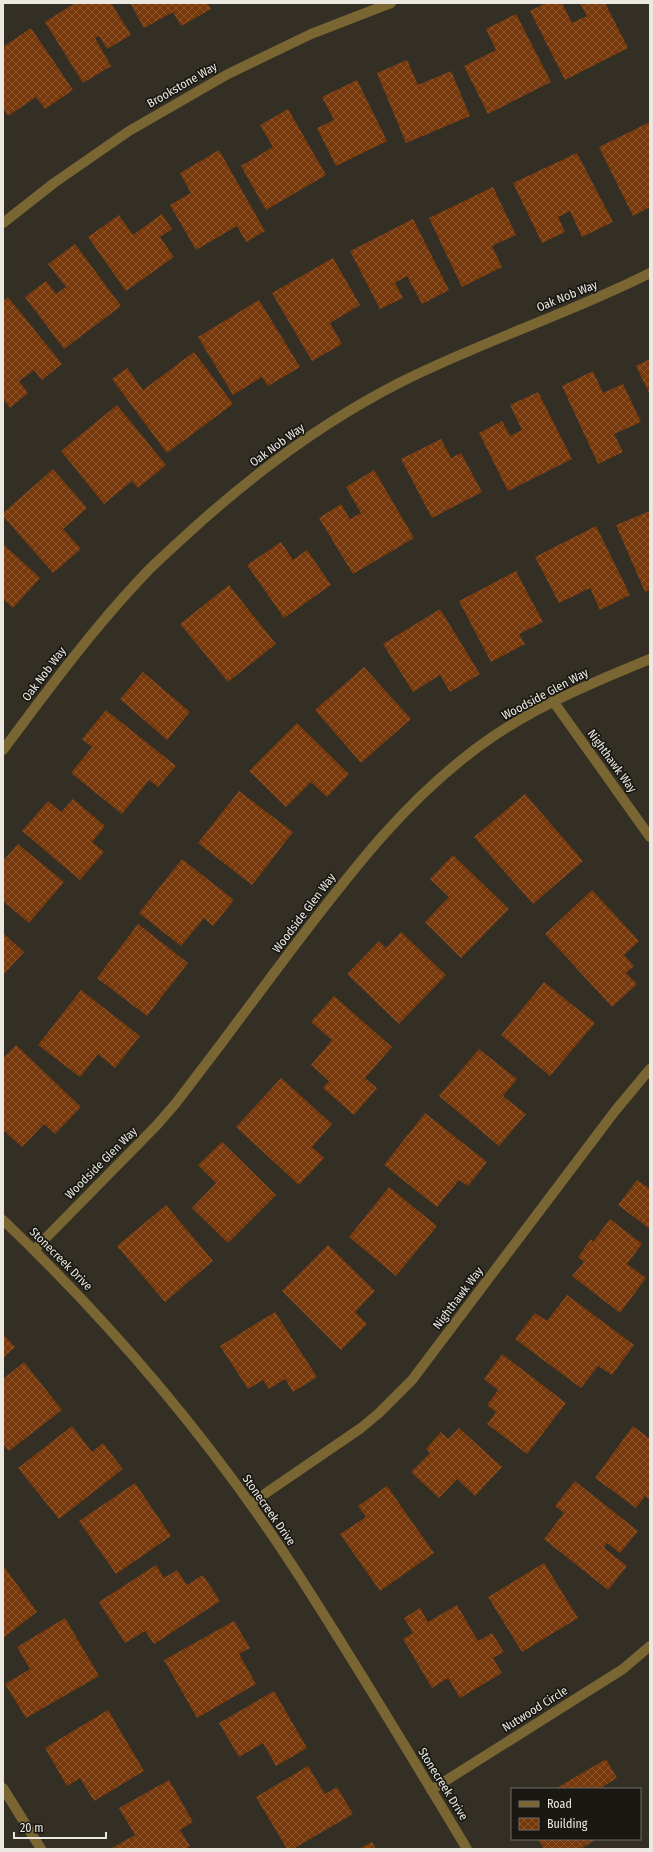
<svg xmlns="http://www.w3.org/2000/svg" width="653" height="1852" font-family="'Fira Sans Condensed',sans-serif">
<defs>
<pattern id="building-cross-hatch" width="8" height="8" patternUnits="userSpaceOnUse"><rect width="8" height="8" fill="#77380b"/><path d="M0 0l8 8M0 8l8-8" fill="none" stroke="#8a552e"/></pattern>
</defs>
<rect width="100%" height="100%" fill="#342f24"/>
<!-- building -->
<path fill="url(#building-cross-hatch)" d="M75,3H111L131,35L107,49L99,36L95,38L111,66L83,83L45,22Z
M130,3H207L211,9L181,26L173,12L144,28Z
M546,3H562L572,23L587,16L580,3H605L628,48L565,80L530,11Z
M516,14L551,82L488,114L464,66L496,50L486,29Z
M31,28L73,90L45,109L36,97L8,116L3,108V47Z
M407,60L418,85L451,71L470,116L406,143L377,73Z
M357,80L387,141L336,166L317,128L334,120L322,97Z
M288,109L326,175L266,210L241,166L273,147L260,125Z
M650,122V207L633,216L599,147Z
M219,150L265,231L246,242L237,226L196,250L170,205L191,193L180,173Z
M577,153L613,222L582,237L570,211L558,217L565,232L542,243L513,183Z
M493,187L516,235L492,246L502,267L462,287L429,218Z
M162,214L172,229L160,237L174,257L126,291L88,237L119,215L133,235Z
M413,219L449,290L422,304L407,276L395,283L403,298L380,309L350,251Z
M75,244L121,306L64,349L25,297L46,281L56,294L66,287L48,264Z
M333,258L360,305L330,323L342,344L312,361L272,293Z
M8,297L62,364L42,380L34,370L19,381L28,393L10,408L3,399V301Z
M259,300L300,367L268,386L262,377L233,395L198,337Z
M194,352L233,404L167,453L112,379L127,368L143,390Z
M650,359V395L636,366Z
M593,371L603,393L623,384L641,422L614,434L623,452L598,464L562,386Z
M538,392L572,459L508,491L479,433L502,421L510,436L522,430L510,405Z
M117,405L166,465L138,488L132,481L104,504L61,451Z
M441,439L451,458L461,453L482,492L432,518L401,459Z
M53,469L87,508L63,529L81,549L53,573L3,516V513Z
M374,470L414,538L353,574L319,518L341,504L350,519L361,513L346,487Z
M650,511V590L645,592L616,525Z
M596,526L630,595L600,610L590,588L559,603L535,557Z
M281,542L293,560L307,550L331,585L284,618L247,565Z
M3,544L40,578L13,608L3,599Z
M516,571L543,622L519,634L525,644L491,662L459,601Z
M229,585L276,644L228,682L180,624Z
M440,609L480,674L450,692L440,675L413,692L383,644Z
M364,667L411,719L361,763L315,710Z
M143,672L190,712L167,740L120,699Z
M106,710L176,766L158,787L149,780L122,814L71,773L92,747L82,739Z
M297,723L349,774L327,797L311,782L286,807L249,771Z
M239,791L293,832L252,885L198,843Z
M525,794L583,861L533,904L474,837Z
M73,799L105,826L92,842L104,852L80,880L22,831L48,801L61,812Z
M18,844L64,882L29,923L3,901V861Z
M453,855L509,909L461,958L425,922L449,897L430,879Z
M182,859L234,900L213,926L204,918L181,946L139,913Z
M592,890L639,941L624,955L634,966L626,973L637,984L612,1007L545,934Z
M138,924L188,963L147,1016L97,978Z
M401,932L446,975L399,1024L347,974L379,941L386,948Z
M3,933L24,952L3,975Z
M544,982L595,1023L550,1076L501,1035Z
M81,990L140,1036L115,1068L98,1054L80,1077L38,1045Z
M334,996L392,1047L365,1078L377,1088L354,1115L323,1088L329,1081L311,1065L332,1040L311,1022Z
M16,1045L81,1107L55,1134L44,1124L22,1147L3,1130V1058Z
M479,1049L517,1079L503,1096L526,1114L499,1146L439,1096Z
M281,1078L332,1124L312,1147L324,1158L299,1185L236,1127Z
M425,1113L487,1162L468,1186L459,1180L437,1207L384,1165Z
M222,1142L276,1195L228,1243L192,1208L216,1183L198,1165Z
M637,1180L650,1189V1229L618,1205Z
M389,1187L437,1226L396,1276L349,1237Z
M166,1205L213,1261L165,1302L117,1246Z
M610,1219L642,1244L627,1264L646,1278L620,1313L572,1276L584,1262L578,1257L591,1239L593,1242Z
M328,1245L375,1291L355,1312L367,1324L341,1350L282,1291Z
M567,1295L634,1345L612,1375L598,1366L581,1388L515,1339L535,1313L547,1321Z
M275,1312L317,1377L293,1392L285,1379L269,1389L263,1380L248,1389L220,1346Z
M3,1334L15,1347L3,1358Z
M502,1354L566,1403L527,1454L487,1424L496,1412L487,1405L498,1390L484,1379Z
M24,1362L62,1410L9,1451L3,1444V1379Z
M72,1426L92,1452L103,1443L123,1469L59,1519L18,1468Z
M633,1426L650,1439V1500L645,1496L636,1508L595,1478Z
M459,1428L502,1467L475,1496L457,1479L439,1498L411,1472L430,1453L426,1449L441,1432L448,1439Z
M575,1481L638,1531L620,1553L607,1543L604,1548L627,1566L608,1590L544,1539L564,1513L555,1506Z
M135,1483L171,1536L116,1574L79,1521Z
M387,1486L434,1553L380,1591L340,1534L366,1517L358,1506Z
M544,1563L578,1618L522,1652L488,1597Z
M3,1565L37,1612L3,1638Z
M156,1565L164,1578L177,1570L187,1585L203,1575L220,1601L154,1644L145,1631L125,1643L99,1602Z
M457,1605L478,1641L492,1633L504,1652L493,1658L502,1673L460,1698L448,1678L432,1688L403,1639L413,1633L404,1618L420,1608L428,1622Z
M65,1618L99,1676L26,1718L5,1684L30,1669L17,1647Z
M234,1621L250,1648L239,1654L256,1684L197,1718L164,1660Z
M274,1691L307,1748L276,1766L263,1743L239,1757L219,1723Z
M108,1710L144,1771L94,1801L80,1778L67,1786L45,1748Z
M606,1759L617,1778L602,1787L604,1789H555Z
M308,1766L325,1794L337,1787L353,1814L293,1849H287L256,1797Z
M169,1780L193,1822L180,1830L190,1846L185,1849H110L135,1835L119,1808Z
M538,1839H597L580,1849H544Z
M372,1842L376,1849H359Z"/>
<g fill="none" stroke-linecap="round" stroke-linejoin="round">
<!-- minor -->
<path stroke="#796633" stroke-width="10" d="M3,223L54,183L129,131L228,74L311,34L391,3
M553,701L650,837
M3,750C47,691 91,631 142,577C155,563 170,550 184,537C249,477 322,422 401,382C482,341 569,314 650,273
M3,1220C113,1325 213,1443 296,1571C355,1662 411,1756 467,1849
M34,1250L156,1126L176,1103C215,1052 254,1000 292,949C352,870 412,791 495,735C544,703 596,681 650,659
M250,1504L361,1428L379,1413L412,1380L615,1111L650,1069
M3,1788L41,1849
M431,1790L623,1669L650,1646"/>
</g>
<g text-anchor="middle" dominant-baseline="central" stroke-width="3.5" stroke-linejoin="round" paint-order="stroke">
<!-- street labels -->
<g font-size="12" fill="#ebe8e1" stroke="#1a1813">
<text transform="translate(182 85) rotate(-30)">Brookstone Way</text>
<text transform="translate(567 296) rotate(-22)">Oak Nob Way</text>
<text transform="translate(277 445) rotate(-36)">Oak Nob Way</text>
<text transform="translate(44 674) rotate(-53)">Oak Nob Way</text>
<text transform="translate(545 694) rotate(-28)">Woodside Glen Way</text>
<text transform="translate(612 761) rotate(54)">Nighthawk Way</text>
<text transform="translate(304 913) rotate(-53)">Woodside Glen Way</text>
<text transform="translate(101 1163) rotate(-45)">Woodside Glen Way</text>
<text transform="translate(61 1259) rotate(45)">Stonecreek Drive</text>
<text transform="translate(458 1298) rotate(-53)">Nighthawk Way</text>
<text transform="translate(269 1510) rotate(55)">Stonecreek Drive</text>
<text transform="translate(535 1709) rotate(-32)">Nutwood Circle</text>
<text transform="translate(443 1784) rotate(58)">Stonecreek Drive</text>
</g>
</g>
<!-- border -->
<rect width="653" height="1852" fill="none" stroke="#ebe8e1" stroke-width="8"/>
<!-- legend -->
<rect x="511" y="1788" width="130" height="52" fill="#1a1813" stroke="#6e6b65"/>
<rect x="519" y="1801" width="20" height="6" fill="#796633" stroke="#6e6b65"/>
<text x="547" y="1808" font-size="12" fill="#ebe8e1">Road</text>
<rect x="519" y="1818" width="20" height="12" fill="url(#building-cross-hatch)" stroke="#6e6b65"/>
<text x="547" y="1828" font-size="12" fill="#ebe8e1">Building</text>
<!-- scale -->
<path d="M14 1832v6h92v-6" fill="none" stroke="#ebe8e1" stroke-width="2"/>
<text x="20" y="1832" font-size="12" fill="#ebe8e1" stroke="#1a1813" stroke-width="3" paint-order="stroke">20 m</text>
</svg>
